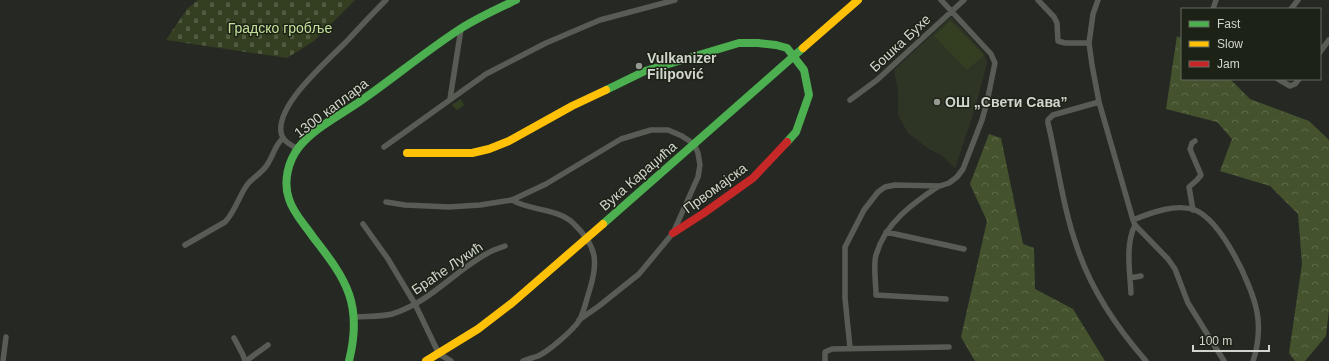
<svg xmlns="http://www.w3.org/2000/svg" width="1329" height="361" font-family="Arial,sans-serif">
<defs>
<pattern id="forest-crowns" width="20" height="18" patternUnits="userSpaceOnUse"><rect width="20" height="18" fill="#44532d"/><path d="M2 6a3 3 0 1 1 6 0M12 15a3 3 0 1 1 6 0" fill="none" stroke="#5e6b4a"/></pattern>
<pattern id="cemetery-stones" width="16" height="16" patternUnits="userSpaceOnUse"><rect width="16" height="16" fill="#333f20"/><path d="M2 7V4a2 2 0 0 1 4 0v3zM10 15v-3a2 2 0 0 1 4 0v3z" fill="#505a3f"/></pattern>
</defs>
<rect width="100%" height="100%" fill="#262923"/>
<!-- built -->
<path fill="#2e3525" d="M951,17L984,53L987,63L974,112L955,168L943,156L929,149L908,133L898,115V91L894,70Z"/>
<!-- green -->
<path fill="#333f20" d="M950,21L984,55L967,70L934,36Z
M461,99L464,105L457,110L452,105Z"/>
<!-- forest -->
<path fill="url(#forest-crowns)" d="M1177,36L1182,39V79H1230L1250,99L1309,121L1329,140V309L1326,336L1305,361H1295L1289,353L1302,264L1298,214L1270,186L1220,171L1232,139L1217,122L1166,109Z
M989,134L1001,138L1023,244L1034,248L1035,289L1073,309L1105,361H975L961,337L987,221L970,184Z"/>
<!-- cemetery -->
<path fill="url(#cemetery-stones)" d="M198,0H355L314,41L287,58L166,40L187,9Z"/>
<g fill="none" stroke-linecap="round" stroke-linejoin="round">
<!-- street -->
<path stroke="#595c55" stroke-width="5.5" d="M1038,0L1054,17L1057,23L1058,41L1065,43H1089
M1098,0L1093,14L1089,43L1092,65L1099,102L1133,220L1135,225L1168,259L1175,269L1188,303L1224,361
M1213,9L1216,0
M1291,9L1298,0
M1320,52L1329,40
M1278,79L1290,86L1295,84L1299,79
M450,99L461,29
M850,100L877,80L964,0
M1099,102L1053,115L1048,120V123C1058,165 1063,209 1078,250C1092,291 1118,329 1146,361
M384,147L486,74L546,43L600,20L675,0
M298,149C291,145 282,141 281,132C277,104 327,61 346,42C359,28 372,14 386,0
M939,186C913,203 885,223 876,255C873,265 876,283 876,295L946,299
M512,200C530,211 557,208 573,223C597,246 599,261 589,292C586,301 584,312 579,321C572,331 549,351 538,356C533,358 528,359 523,361
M386,202L405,205L449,207L480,205L512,200L546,184L621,139L651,130H668L682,136L694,144L698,153L700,165L698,177L673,233L639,274L599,306L579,320
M1193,210L1189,187L1197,180L1201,175L1190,149L1192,143L1195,141
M1133,220C1150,213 1176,203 1195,210C1222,221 1252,285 1257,312C1260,327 1258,347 1253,361
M363,224L388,259L415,304L439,354L451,361
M886,232L964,249
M185,245L225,222C235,212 239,196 247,185C253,177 262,173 267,165C273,156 275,145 283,138
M1130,278L1141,276
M1131,293C1130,272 1125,245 1135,225
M355,317C367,316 380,317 392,314C431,302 454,271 488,253C493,250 499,248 505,246
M234,338L243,355L245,361
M850,348L845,298V247L864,210L878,192L885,187L895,185L940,186L949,183L957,177L963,169L982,120L987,102L995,63L991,54L941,0
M3,361L6,337
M246,361L268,345
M825,361V352L832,349L949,347"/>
<!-- fast -->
<path stroke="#4caf50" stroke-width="8" d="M606,90L645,71L739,43H758L776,45L787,48L804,70L809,95L796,132L787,142
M603,224L803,48
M349,361C363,305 347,280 313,237C305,225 293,213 289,199C283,182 288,161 299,147C315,127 341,115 362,100C395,77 426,51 460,29C477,18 497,9 516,0"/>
<!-- slow -->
<path stroke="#ffc107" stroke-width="8" d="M803,48L858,0
M407,153H472L489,149L509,141L572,106L606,90
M426,361L478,329L512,303L603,224"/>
<!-- jam -->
<path stroke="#c62828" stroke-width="8" d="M673,233L704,213L753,178L787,142"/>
</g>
<!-- markers -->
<g fill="#959992" stroke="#1d2217" stroke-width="1.5">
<circle cx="639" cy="66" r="4"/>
<circle cx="937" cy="102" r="4"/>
</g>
<g text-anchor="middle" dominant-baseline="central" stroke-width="3" stroke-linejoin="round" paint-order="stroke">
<!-- park labels -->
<g font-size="14" fill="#c4e19b" stroke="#1d2217">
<text x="280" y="28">Градско гробље</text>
</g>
<!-- street labels -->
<g font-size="14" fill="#d1d5cd" stroke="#1d2217">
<text transform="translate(900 43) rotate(-43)">Бошка Бухе</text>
<text transform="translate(331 108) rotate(-37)">1300 каплара</text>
<text transform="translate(638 176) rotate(-41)">Вука Караџића</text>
<text transform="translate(715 188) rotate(-36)">Првомајска</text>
<text transform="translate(447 268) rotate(-34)">Браће Лукић</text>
</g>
<!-- poi labels -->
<g font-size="14" font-weight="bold" fill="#d1d5cd" stroke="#1d2217" text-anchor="start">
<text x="647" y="58">Vulkanizer<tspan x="647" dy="16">Filipović</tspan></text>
<text x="945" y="102">ОШ „Свети Сава”</text>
</g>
</g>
<!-- legend -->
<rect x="1181" y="8" width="140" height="72" fill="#1d2217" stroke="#656a60"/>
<rect x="1189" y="21" width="20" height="6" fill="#4caf50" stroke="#656a60"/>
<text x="1217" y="28" font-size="12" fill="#d1d5cd">Fast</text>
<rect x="1189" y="41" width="20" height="6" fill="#ffc107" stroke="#656a60"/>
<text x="1217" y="48" font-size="12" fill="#d1d5cd">Slow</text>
<rect x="1189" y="61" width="20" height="6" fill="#c62828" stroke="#656a60"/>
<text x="1217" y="68" font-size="12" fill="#d1d5cd">Jam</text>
<!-- scale -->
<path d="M1193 345v6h76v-6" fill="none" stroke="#d1d5cd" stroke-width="2"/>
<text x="1199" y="345" font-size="12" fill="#d1d5cd" stroke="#1d2217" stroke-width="3" paint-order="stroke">100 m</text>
</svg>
